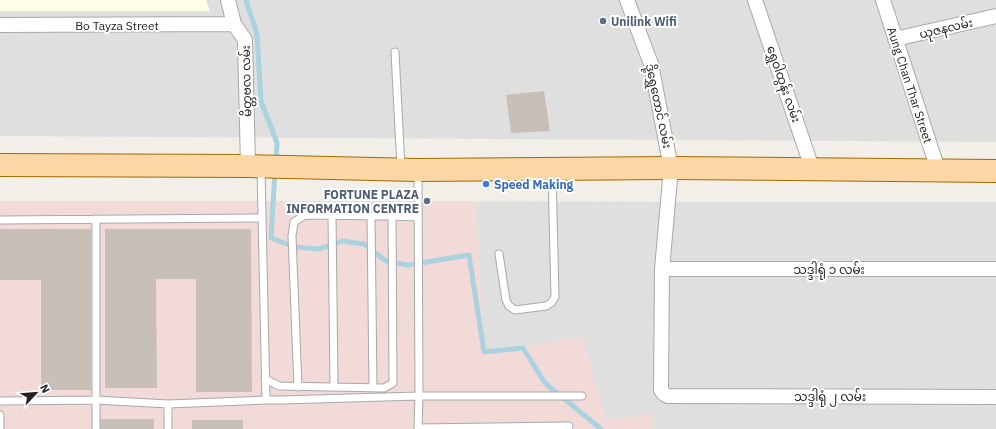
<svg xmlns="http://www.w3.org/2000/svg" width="996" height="429" font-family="'IBM Plex Sans','Noto Sans Myanmar',sans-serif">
<rect width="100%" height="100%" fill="#f2efe9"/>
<!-- residential -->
<path fill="#e0dfdf" d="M0,0H996V142L0,136Z
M0,201L996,202V429H0Z"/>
<!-- commercial -->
<path fill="#f2dad9" d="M0,201H476L484,352L582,337L606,419L653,414L654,429H0Z"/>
<!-- education -->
<path fill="#ffffe5" d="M0,0H206L210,11H0Z"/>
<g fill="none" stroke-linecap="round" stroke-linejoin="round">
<!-- stream -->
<path stroke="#aad3df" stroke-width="5" d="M246,0L257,34L261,101L277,143L276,161
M275,171L271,238L295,247L319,249L342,241L364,244L386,261L408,265L469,255L484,352L523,348L545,383L601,429"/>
</g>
<!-- building -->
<path fill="#c7bfb8" d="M544,91L550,131L511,133L506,95Z
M0,229H91V390H41V280H0Z
M105,229H251L252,392H196V279H156L157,388H105Z
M100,419H154V429H100Z
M192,420H243V429H192Z"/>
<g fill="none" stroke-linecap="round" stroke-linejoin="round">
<!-- lane casing -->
<g stroke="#a9a9a9" stroke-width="9">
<path id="lane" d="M395,52L401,168
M261,169L266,400H281L419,396L418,173
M332,215L334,387
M371,216L373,388
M392,216L418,217
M96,219V429
M0,220L262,218
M499,254L506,300L509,306L515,310L546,306L551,303L555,297L552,170
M265,379L279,386L384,388L393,383L392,216L305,215L294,222L292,236L298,387
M0,401L96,400L168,404V429
M168,404L266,400
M0,415V429
M418,428L569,426
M418,429L419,396H582"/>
</g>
<!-- street casing -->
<g stroke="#a9a9a9" stroke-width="16">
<path id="street" d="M228,0L234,24L245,40L248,166
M627,0L651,64L671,168L662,269L661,390L664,394L668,396L996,397
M755,0L812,168
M883,0L938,170
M0,25L234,24
M895,39L996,16
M662,269H996"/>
</g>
<!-- primary casing -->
<g stroke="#a06b00" stroke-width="24">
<path id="primary" d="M0,165L248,166L418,170L671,168L996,171"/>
</g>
<!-- lane -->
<use href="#lane" stroke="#fff" stroke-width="7"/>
<!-- street -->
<use href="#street" stroke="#fff" stroke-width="14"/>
<!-- primary -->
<use href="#primary" stroke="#fcd6a4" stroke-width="22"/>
</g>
<!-- markers -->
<g fill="#5c6f8a" stroke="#fff" stroke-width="1.5">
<circle cx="603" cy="21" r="4"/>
<circle cx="427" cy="201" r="4"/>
</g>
<circle fill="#3f7fe0" stroke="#fff" stroke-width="1.5" cx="486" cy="184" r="4"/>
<g text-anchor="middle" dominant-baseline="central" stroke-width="4" stroke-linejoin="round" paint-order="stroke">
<!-- service labels -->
<g font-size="12" font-weight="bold" fill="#4e5e75" stroke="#fff" text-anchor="start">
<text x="611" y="21">Unilink Wifi</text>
<text x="419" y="194" text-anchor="end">FORTUNE PLAZA<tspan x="419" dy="14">INFORMATION CENTRE</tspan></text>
</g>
<!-- street labels -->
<g font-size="12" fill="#222" stroke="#fff">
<text x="117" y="25">Bo Tayza Street</text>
<text transform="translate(946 28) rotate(-13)">ယုဇနလမ်း</text>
<text transform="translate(246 81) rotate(-91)">မိတ္တဗလ လမ်း</text>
<text transform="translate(784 84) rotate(71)">ရွှေဝါထွန်း လမ်း</text>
<text transform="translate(910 85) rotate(72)">Aung Chan Thar Street</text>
<text transform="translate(659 106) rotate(78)">ဒို့ရွှေတောင် လမ်း</text>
<text x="829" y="269">သဒ္ဒါရုံ ၁ လမ်း</text>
<text x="830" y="396">သဒ္ဒါရုံ ၂ လမ်း</text>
</g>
<!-- shop labels -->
<g font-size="12" font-weight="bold" fill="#366cbe" stroke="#fff" text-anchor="start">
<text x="494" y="184">Speed Making</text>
</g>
</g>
<!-- north arrow -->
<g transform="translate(36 393) rotate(64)" stroke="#ffffff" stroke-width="3" paint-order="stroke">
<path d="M0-3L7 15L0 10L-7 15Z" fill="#222222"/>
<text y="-6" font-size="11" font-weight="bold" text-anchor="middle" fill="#222222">N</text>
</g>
</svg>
